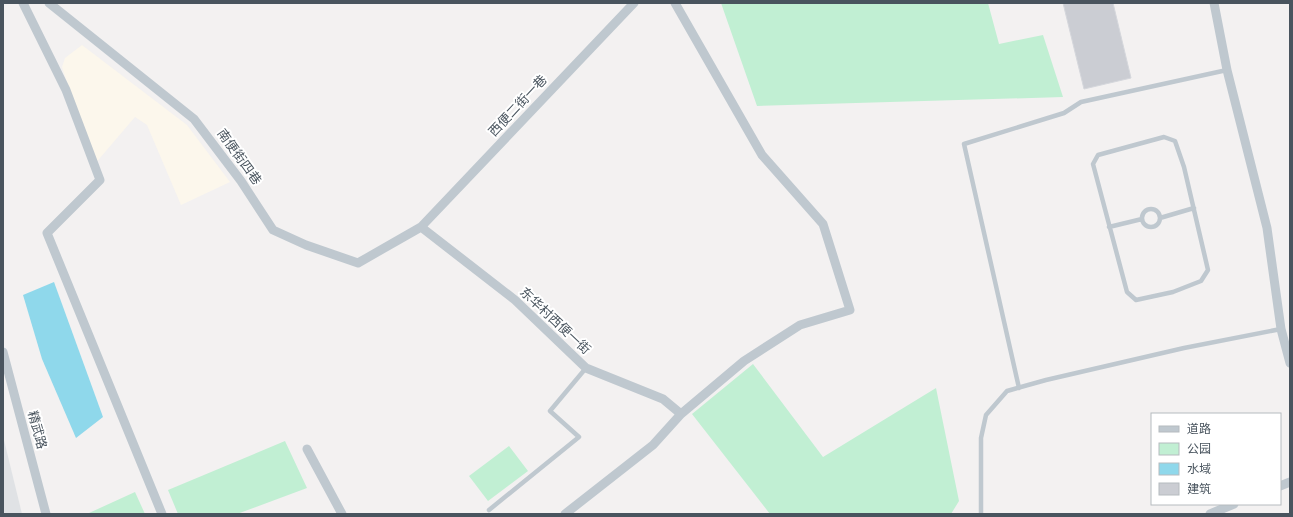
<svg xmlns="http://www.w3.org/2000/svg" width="1293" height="517" font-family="'Sofia Sans Condensed','Noto Sans SC',sans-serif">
<rect width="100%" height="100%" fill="#f3f1f1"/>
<!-- commercial -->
<path fill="#fcf7ec" d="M82,45L187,125L230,182L181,205L147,125L135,117L94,165L62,67L65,58Z"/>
<!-- airport -->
<path fill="#e0e2e5" d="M3,436L22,514H3Z"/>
<!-- green -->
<path fill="#c1efd3" d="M721,3H988L999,44L1043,35L1063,97L757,106Z
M753,364L823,457L936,388L959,501L951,514H770L692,414Z
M285,441L307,488L237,514H178L168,490Z
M509,446L528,471L488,501L469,476Z
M135,492L145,514H90L89,513Z"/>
<!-- water -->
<path fill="#8fd8eb" d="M54,282L103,417L76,438L42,359L23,295Z"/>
<!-- building -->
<path fill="#cbcdd3" stroke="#d5d7dc" d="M1063,3H1113L1131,78L1084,89Z"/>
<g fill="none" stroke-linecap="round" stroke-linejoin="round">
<!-- service -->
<path stroke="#bfc8cf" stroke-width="4.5" d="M1164,137L1175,141L1184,167L1208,270L1201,281L1173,292L1136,300L1127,292L1093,164L1098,155Z
M1142 218a9 9 0 1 1 18 0a9 9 0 1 1-18 0Z
M1160,218L1194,208
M1109,227L1142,219
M1019,388L964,144L1064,113L1081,102L1227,70
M489,510L579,437L550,411L586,368
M981,514V438L986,415L1007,391L1046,380L1184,348L1281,329"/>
<!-- minor -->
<path stroke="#bfc8cf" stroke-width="9" d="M23,3L66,90L100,180L47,233L162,514
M49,3L194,119L241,181L273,230L306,245L358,263L421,227L634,3
M1214,3L1227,70L1267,228L1281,329L1290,363
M421,227L515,300L586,368L663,399L681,414
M3,352L46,514
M307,449L342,514
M1280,486L1290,482
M565,514L653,445L681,414L744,361L800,325L850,310L823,224L762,155L675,3
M1210,514L1234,504"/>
</g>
<g text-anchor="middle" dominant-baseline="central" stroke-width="4" stroke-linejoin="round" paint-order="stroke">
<!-- street labels -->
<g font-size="13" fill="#49545e" stroke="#fff">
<text transform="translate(518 106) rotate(-47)">西便二街一巷</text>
<text transform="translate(239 157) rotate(54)">南便街四巷</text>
<text transform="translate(555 321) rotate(43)">东华村西便一街</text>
<text transform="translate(37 430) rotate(75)">精武路</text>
</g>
</g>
<!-- border -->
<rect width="1293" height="517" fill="none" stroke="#49545e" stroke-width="8"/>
<!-- legend -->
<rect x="1151" y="413" width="130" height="92" fill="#ffffff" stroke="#b6bbbf"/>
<rect x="1159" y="426" width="20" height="6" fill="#bfc8cf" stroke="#b6bbbf"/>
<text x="1187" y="433" font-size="12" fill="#49545e">道路</text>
<rect x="1159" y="443" width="20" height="12" fill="#c1efd3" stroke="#b6bbbf"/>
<text x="1187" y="453" font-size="12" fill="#49545e">公园</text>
<rect x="1159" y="463" width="20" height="12" fill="#8fd8eb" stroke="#b6bbbf"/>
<text x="1187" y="473" font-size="12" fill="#49545e">水域</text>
<rect x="1159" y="483" width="20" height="12" fill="#cbcdd3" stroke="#b6bbbf"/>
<text x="1187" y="493" font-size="12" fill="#49545e">建筑</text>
</svg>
